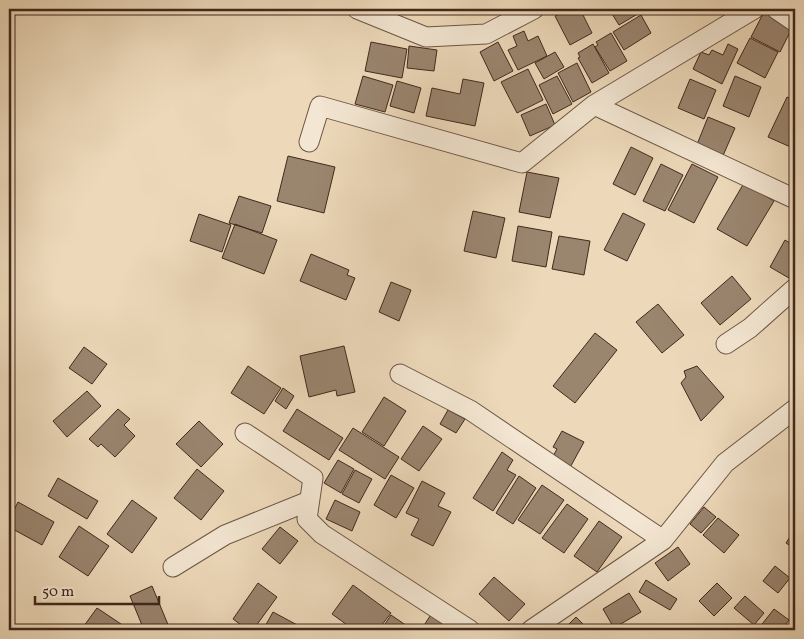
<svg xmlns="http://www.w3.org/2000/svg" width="804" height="639" font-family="Vollkorn,serif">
<rect width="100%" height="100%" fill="#edd9ba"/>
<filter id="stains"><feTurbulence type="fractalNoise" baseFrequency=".004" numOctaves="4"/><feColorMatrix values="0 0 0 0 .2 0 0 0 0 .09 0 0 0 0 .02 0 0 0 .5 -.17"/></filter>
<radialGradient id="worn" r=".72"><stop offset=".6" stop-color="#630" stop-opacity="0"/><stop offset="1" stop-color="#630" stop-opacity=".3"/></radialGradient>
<!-- building -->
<path fill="#9a856f" stroke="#41291d" d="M569,9H580L592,33L570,45L555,16Z
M609,9H646L619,25Z
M764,12L793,26L780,52L751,37Z
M641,15L651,33L624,50L613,32Z
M524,31L528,41L538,36L547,56L518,70L508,50L517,46L513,36Z
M611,33L627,61L610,71L595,47L598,45L596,42Z
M750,38L778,52L765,78L737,63Z
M371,42L407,49L402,78L365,71Z
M498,42L513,71L494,81L480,52Z
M593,44L609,73L592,83L578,58L580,57L578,53Z
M728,44L738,49L722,84L693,69L701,52L709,55L712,50L723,55Z
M409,46L437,50L434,71L407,68Z
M555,52L564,67L544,79L535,63Z
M577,63L591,92L573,102L558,73Z
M528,69L543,100L517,113L501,82Z
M363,76L393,85L385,112L355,104Z
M557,76L572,104L553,114L539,85Z
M735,76L761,87L749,117L723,106Z
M463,79L484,83L475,126L426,116L432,88L460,94Z
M690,79L716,90L704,119L678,108Z
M397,81L421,88L414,113L390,106Z
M787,97L795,101V149L768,137Z
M546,104L555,125L530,136L521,115Z
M708,117L735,128L722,158L696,147Z
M631,147L653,158L635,195L613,184Z
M288,156L335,167L324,213L277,201Z
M661,164L683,175L665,211L643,201Z
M692,164L718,177L694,223L668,210Z
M527,172L559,178L550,218L519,212Z
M744,183L774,201L747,246L717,229Z
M239,196L271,206L262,233L229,223Z
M473,211L505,218L496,258L464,251Z
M623,213L645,224L627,261L604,250Z
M199,214L231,225L222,252L190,241Z
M235,224L277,240L264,274L222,258Z
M518,226L552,232L546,267L512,261Z
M559,236L590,241L584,275L552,269Z
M785,240L795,246L794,281L770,267Z
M311,254L349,270L347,275L355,278L346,300L300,281Z
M732,276L751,299L720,325L701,303Z
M391,282L411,290L399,321L379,312Z
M658,304L684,335L662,353L636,322Z
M595,333L617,350L575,403L553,386Z
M344,346L355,392L337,396L336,390L309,397L300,356Z
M84,347L107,364L92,384L69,368Z
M248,366L281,388L264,414L231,393Z
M697,366L724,397L701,421L681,383L686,377L684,371Z
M283,388L294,396L286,409L275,401Z
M87,391L101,406L67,437L53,421Z
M384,397L406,411L384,446L362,432Z
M118,409L130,419L124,425L135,436L115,457L101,444L98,447L89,439Z
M297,409L343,438L329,460L283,431Z
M448,410L465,419L456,433L440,424Z
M199,421L223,444L201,467L176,444Z
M423,426L442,439L419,471L401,459Z
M353,428L399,457L385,479L339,450Z
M562,431L584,442L567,473L549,464L557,449L553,447Z
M502,452L513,460L507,470L516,475L493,511L473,498Z
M338,460L354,469L341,493L324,483Z
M197,469L224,491L201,520L174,498Z
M355,470L372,479L359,503L342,494Z
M391,475L414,488L396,518L374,505Z
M519,476L536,488L513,524L496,513Z
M58,478L98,501L87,519L48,496Z
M422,481L445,493L438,506L451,512L433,546L411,535L419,519L406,513Z
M542,485L564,500L540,534L518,520Z
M132,500L157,518L132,553L107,534Z
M335,500L360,512L352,531L326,519Z
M18,502L54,522L42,545L9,527V520Z
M567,504L588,519L564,553L542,538Z
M704,507L716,517L701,533L690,524Z
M718,518L739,535L724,553L703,535Z
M599,521L622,537L597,572L574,556Z
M79,526L109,546L88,576L59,557Z
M280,527L298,541L280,564L262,549Z
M795,529V549L786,543Z
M678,547L690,564L668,581L655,563Z
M775,566L790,578L778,593L763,581Z
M494,577L525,604L509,621L479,594Z
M646,580L677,599L670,610L639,592Z
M258,583L277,597L253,630H248L233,619Z
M717,583L732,598L714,616L699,601Z
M353,585L391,613L378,630H354L332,614Z
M152,586L169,627L162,630H144L130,596Z
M629,593L641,612L614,628L603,609Z
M745,596L764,613L754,625L734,608Z
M97,608L130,630H81Z
M774,609L789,620L781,630H762L759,628Z
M273,612L301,627L299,630H263Z
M432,613L459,630H421Z
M391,615L410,628L409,630H381Z
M576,617L587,628L584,630H563Z"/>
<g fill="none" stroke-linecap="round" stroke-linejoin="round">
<!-- minor casing -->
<g stroke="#6c5544" stroke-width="21">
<path id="minor" d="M357,9L426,37L486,34L534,9
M754,9L594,105L795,199
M776,9L795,22
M309,142L320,106L522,163L594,105
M726,344L750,328L795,288
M400,374L470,410L663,540
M245,433L313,478L307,519L322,534L470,630
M173,567L225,535L309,501
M531,630L663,540L725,463L795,409"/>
</g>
<!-- minor -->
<use href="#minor" stroke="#f3e6d2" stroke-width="19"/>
</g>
<!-- margin -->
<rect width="804" height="639" fill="none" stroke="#edd9ba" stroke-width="30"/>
<rect x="10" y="10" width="784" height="619" fill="none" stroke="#41291d" stroke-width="2.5"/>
<rect x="15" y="15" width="774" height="609" fill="none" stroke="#41291d"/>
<!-- scale -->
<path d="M35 596v8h124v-8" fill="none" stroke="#41291d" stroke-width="2.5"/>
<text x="42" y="596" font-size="15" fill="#41291d" stroke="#f3e6d2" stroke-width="4" paint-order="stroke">50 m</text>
<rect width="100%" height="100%" filter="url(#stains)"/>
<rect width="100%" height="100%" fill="url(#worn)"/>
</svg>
